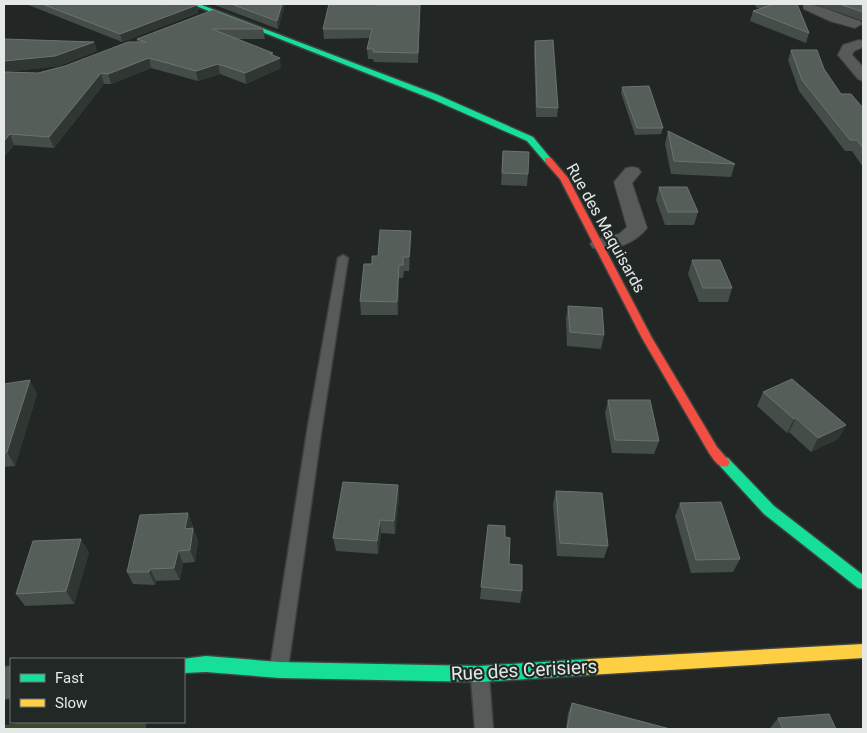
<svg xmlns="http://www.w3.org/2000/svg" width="867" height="733" font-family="Roboto,sans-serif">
<rect width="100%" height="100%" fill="#222725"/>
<!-- green -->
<path fill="#3f472f" d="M27,722H146V729H4V725Z"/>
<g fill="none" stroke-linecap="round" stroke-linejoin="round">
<!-- lane casing -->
<g stroke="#3e4140" stroke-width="3">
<path id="lane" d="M343,255L348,258L322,426L288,668L285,674L279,676L273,674L270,668L308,426L338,258Z
M480,668L486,671L489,677L493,729H475L471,677L474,671Z"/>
</g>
<!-- street casing -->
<g stroke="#3e4140" stroke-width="2">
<path id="street" d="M803,4C822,4 841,16 860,21L862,24L855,28L830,21L804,9Z
M859,40L863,41V47L854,51L852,55L863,67V81L858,79L838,55L843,45Z
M632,167L638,168L641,172L632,183L647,228C636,243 611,253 593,248L590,244L593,240L619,234L627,227L614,182L626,168Z
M11,666V698L4,699V667Z"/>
</g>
<!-- fast casing -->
<g stroke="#3e4140" stroke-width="3">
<path id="fast" d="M191,4H199L438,95L533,137L552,160L548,162H545L527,141L432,99Z
M724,457L728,458L774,506L863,575V589L858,588L764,514L720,466L718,462L720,458Z
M206,656L279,662L480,666L589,659L594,662L597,667L594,672L589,675L480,682L279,678L206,672L184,673V659H182Z"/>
</g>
<!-- slow casing -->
<g stroke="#3e4140" stroke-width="3">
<path id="slow" d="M863,644V658L589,675L584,672L581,667L584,662L589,659Z"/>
</g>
<!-- jam casing -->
<g stroke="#3e4140" stroke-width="3">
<path id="jam" d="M545,158H551L568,178L652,338L717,447L730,462L728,466C719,469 714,460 709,453L642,338L560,179L545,162Z"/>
</g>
<!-- lane -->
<use href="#lane" fill="#585a5a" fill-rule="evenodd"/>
<!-- street -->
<use href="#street" fill="#585a5a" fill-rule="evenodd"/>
<!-- fast -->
<use href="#fast" fill="#16e098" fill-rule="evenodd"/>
<!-- slow -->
<use href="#slow" fill="#ffcf43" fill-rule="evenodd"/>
<!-- jam -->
<use href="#jam" fill="#f24e42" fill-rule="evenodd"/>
</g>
<!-- wall -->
<path fill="#454d48" d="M26,4H164L167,5H197L198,13L122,42Z
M212,4H285L278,29Z
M755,4H797L809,33L806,43L750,21L753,11L760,9L756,7Z
M815,4H863V21Z
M377,5H420L418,63L374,62L373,59H368L367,49L370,38L324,39L323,29Z
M213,10L263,29L265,39H236L273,56L281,68L246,84L220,74L198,81L151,68L111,84H104L54,148L14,145L4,157V39L94,42L97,51L59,66L5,72L38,73L65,66L137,42V39Z
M535,41L558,108L557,117H536L534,50Z
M791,50L824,69L841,94L863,108V167L852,151H845L799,91L788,60Z
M622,87L663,128L661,134L635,135L621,93Z
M668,131L735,164L731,177L671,174L665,144Z
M503,151L528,174L527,186L501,185Z
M659,187L698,212L694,225H665L656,200Z
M411,244L409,271H404L403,278H399L398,315H361L360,301L372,264L378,256Z
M692,260L732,288L728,302H699L688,274Z
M568,306L604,335L601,349L567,346L566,319Z
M4,384L37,394L15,466L4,467Z
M763,392L846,425L838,439L811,452L789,432L787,433L757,406Z
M608,400L659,441L654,454L612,453L605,413Z
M398,485L399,499L395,534L381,533L378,554L336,551L333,538Z
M556,491L608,546L604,558L557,556L553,504Z
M680,503L740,559L733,572L691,573L675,516Z
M188,513L193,526V528L198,541L195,562L183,563L180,580L156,581L155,585L133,584L127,572Z
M488,525L505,537L509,564L522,591L520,603L480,599Z
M89,552L74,604L25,606L16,594Z
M572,703L670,729H566L568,713Z
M778,718L836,729H771L770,728Z"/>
<!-- shaded-wall -->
<path fill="#303733" d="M282,4H285L278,29L277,21Z
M197,5L198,13L122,42L120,34Z
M420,5V14L418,63V53Z
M94,42L97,51L59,66L4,72V61Z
M273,53L274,61L280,58L281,68L246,84L245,73Z
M149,58L151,68L111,84L108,74Z
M218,64L220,74L198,81L196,71Z
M101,73L104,84L54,148L49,137Z
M10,134L14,145L4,157V141Z
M411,231V244L409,271V257Z
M399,265V278L398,315L397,302Z
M30,380L37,394L15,466L7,452Z
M796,418L789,432L787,433L794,419Z
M846,425L838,439L811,452L818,438Z
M398,485L399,499L395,534L394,521Z
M188,513L193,526L190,541L185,529Z
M380,520L381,533L378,554L377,541Z
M193,528L198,541L195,562L190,550Z
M81,539L89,552L74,604L66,591Z
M178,551L183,563L180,580L174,568Z
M150,569L156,581L155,585L149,572Z"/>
<!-- building -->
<path fill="#565e59" stroke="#6c7370" d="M42,4H164L167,5L171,4H193L197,5L120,34Z
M231,4H282L277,21Z
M329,4H376V5H420L418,53L373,52L374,49H367L372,29H323Z
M774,4H797L809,33L753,11Z
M839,4H863V12Z
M213,10L263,29H212L273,53L270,54L280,58L245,73L218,64L196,71L149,58L108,74L101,73L49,137L10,134L4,141V72L38,73L65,66L128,42H146L137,39Z
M4,39L94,42L55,56L4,61Z
M553,40L558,108L537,107L535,41Z
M791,50H817L824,69L841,94H851L863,108V148L857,140H850L802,80Z
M649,86L663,128H637L622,87Z
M668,131L735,164L674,161Z
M503,151L529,152L528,174L502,173Z
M659,187H687L698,212H668Z
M380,230L411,231L409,257H403V265H399L397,302L360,301L364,264H372V256H378Z
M692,260H720L732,288H703Z
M568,306L602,308L604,335L570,332Z
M792,379L846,425L818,438L796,418L794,419L763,392Z
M30,380L7,452L4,453V384Z
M608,400H650L659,441L615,440Z
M343,482L398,485L394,521L380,520L377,541L333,538Z
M556,491L602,493L608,546L560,543Z
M721,502L740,559L696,560L680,503Z
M188,513L185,529L193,528L190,550L178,551L174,568L150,569L149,572H127L140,515Z
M488,525L505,526V537L510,538L509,564L522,565V591L481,587Z
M81,539L66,591L16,594L33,541Z
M572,703L670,729H567Z
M829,714L836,729H783L778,718Z"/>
<g text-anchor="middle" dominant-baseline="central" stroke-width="4.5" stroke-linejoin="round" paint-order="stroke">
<!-- street labels -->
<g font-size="16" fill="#e4e9e8" stroke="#212826">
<text transform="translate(606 228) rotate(61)">Rue des Maquisards</text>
</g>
<!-- near-street labels -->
<g font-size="19" fill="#e4e9e8" stroke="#212826">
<text transform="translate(524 670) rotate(-3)">Rue des Cerisiers</text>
</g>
</g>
<!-- border -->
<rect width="867" height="733" fill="none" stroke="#e4e9e8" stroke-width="10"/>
<!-- legend -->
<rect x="10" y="658" width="175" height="65" fill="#212826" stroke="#6f7574"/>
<rect x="20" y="674" width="25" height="8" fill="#16e098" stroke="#6f7574"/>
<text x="55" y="683" font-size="15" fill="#e4e9e8">Fast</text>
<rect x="20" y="699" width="25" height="8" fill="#ffcf43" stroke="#6f7574"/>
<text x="55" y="708" font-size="15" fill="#e4e9e8">Slow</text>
</svg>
